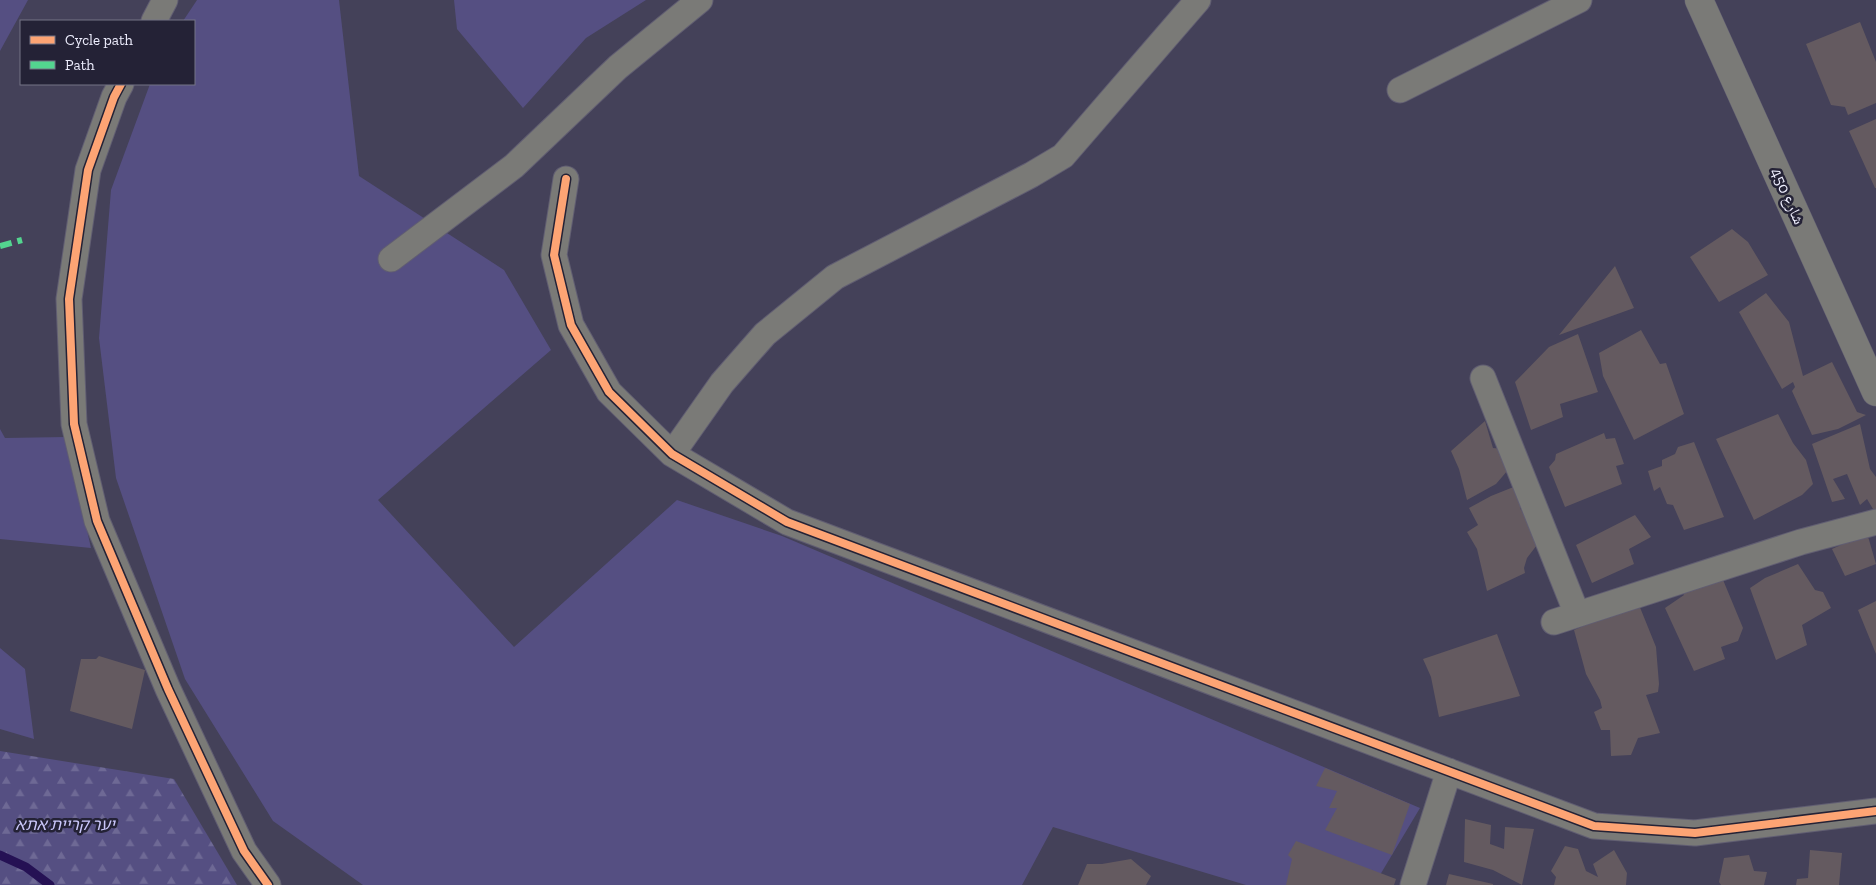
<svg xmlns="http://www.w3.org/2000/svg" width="1876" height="885" font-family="'Zilla Slab','Noto Naskh Arabic','Noto Sans Hebrew',serif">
<defs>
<pattern id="forest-firs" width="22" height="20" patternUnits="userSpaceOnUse" patternTransform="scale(1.25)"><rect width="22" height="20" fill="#554f82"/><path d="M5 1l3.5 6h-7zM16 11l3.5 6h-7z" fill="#6e6995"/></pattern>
</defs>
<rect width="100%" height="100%" fill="#444159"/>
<!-- green -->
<path fill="#554f82" d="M0,0H28L0,51Z
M197,0H339L359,176L504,270L551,350L378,500L514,647L677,500L782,536L1420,808L1374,885H1246L1053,827L1022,885H363L273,821L185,679L116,478L99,338L111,190L150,84H194V21H183Z
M454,0H646L586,38L523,108L457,29Z
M0,429L5,438L66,437L91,548L0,539Z
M0,648L25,669L34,739L0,729Z"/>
<!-- forest -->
<path fill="url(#forest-firs)" d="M0,751L174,779L237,885H0Z"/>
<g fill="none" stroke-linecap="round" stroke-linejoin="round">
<!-- stream -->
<path stroke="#251154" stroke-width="9" d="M0,855L26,867L50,885"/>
</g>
<!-- building -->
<path fill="#645a60" d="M1860,22L1876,62V103L1848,115L1845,107L1831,105L1806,44Z
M1876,119V188H1875L1849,131Z
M1732,229L1748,242L1768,275L1719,302L1690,257Z
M1615,266L1634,308L1559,335Z
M1766,293L1789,322L1803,376L1832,362L1857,412L1866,415L1838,429L1812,435L1792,391L1795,387L1793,382L1782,389L1739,312Z
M1641,330L1660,364L1666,363L1684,414L1634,440L1603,376L1599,353Z
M1578,334L1598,392L1560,404L1563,417L1531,430L1515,382L1549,347Z
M1778,414L1793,443L1806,460L1813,484L1802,495L1754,520L1716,439Z
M1485,421L1493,448L1503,449L1508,470L1496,484L1467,500L1459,469L1451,451Z
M1860,424L1870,469L1876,477V514L1867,499L1860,505L1847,474L1833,479L1845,499L1832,502L1812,444Z
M1604,433L1606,439L1615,438L1624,464L1616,466L1622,484L1565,507L1549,467L1555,460L1556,454Z
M1694,442L1724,517L1684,530L1673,505L1667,504L1660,487L1654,491L1648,471L1662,466V460L1675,454L1678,447Z
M1516,486L1528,504L1520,508L1540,541L1527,558L1524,568L1525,573L1487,591L1477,549L1467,532L1478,525L1469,508L1491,496Z
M1635,515L1651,537L1629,549L1634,564L1592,583L1576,545Z
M1867,533L1876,564L1845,576L1832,549Z
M1798,564L1815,590L1823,592L1831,608L1802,625L1807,645L1776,660L1750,588L1765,578Z
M1721,575L1743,628L1738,641L1721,647L1725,659L1694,671L1665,608L1684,595L1679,588Z
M1637,600L1656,647L1659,684L1658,692L1646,695L1660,733L1638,738L1631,755L1611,756L1610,730H1601L1594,712L1602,708L1600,700L1586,674L1574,630L1600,619Z
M1876,601V654L1858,610Z
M1497,634L1520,696L1439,717L1431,677L1423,659Z
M99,656L145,670L132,729L70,711L81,659H96Z
M1325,768L1410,804L1392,855L1325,830L1337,808H1329L1337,791L1316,786Z
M1465,819L1491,825L1490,844L1504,849L1505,827L1534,829L1522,885L1493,870L1464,862Z
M1296,841L1396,879L1394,885H1286L1292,859L1288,855Z
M1565,846L1578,849L1586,871L1598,877L1593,864L1614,850L1627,873L1626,885H1554L1556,877L1551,871Z
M1810,850L1842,853L1839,885H1796L1797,879L1808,878Z
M1749,855L1754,871L1767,872L1764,885H1721L1719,882L1724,858Z
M1131,859L1151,876L1146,885H1078L1087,864H1102Z
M1449,874L1493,884V885H1446Z"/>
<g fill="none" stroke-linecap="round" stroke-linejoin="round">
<!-- minor casing -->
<g stroke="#615e72" stroke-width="27">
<path id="minor" d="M154,21L165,0
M121,84L114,97L88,170L69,299L74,424L97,521L168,689L244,851L268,885
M1400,90L1579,0
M566,179L554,255L571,325L609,392L672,454L787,522L1594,826L1695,833L1876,811
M391,259L514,166L618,67L700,0
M1483,378L1577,614
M672,454L722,383L765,334L835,277L1031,175L1063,156L1198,0
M1554,622L1801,542L1876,522
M1413,885L1449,771"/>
</g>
<!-- tertiary casing -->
<g stroke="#615e72" stroke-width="29">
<path id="tertiary" d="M1699,0L1876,392"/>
</g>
<!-- minor -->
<use href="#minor" stroke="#7a7a77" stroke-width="25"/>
<!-- tertiary -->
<use href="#tertiary" stroke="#7a7a77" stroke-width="28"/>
<!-- quiet -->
<path stroke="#53d58f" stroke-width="6" stroke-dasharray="12 6" stroke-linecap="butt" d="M0,246L22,240"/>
<!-- cycleway casing -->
<g stroke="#242236" stroke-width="11">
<path id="cycleway" d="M121,84L114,97L88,170L69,299L74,424L97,521L168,689L244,851L268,885
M566,179L554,255L571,325L609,392L672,454L787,522L1594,826L1695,833L1876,811"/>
</g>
<!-- cycleway -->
<use href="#cycleway" stroke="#fda474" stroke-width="8"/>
</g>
<g text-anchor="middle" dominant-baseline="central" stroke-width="5" stroke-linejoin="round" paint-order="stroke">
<!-- street labels -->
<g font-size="16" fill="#eeeefe" stroke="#242236">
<text transform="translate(1788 196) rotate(66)">شارع 450</text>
</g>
<!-- park labels -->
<g font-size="16" font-style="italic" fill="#cac7fa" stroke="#242236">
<text x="65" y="824">יער קריית אתא</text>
</g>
</g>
<!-- legend -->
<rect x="20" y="20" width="175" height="65" fill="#242236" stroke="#757486"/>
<rect x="30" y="36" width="25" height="8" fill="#fda474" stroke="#757486"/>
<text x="65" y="45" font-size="15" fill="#eeeefe">Cycle path</text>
<rect x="30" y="61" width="25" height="8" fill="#53d58f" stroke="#757486"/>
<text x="65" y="70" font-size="15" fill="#eeeefe">Path</text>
</svg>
